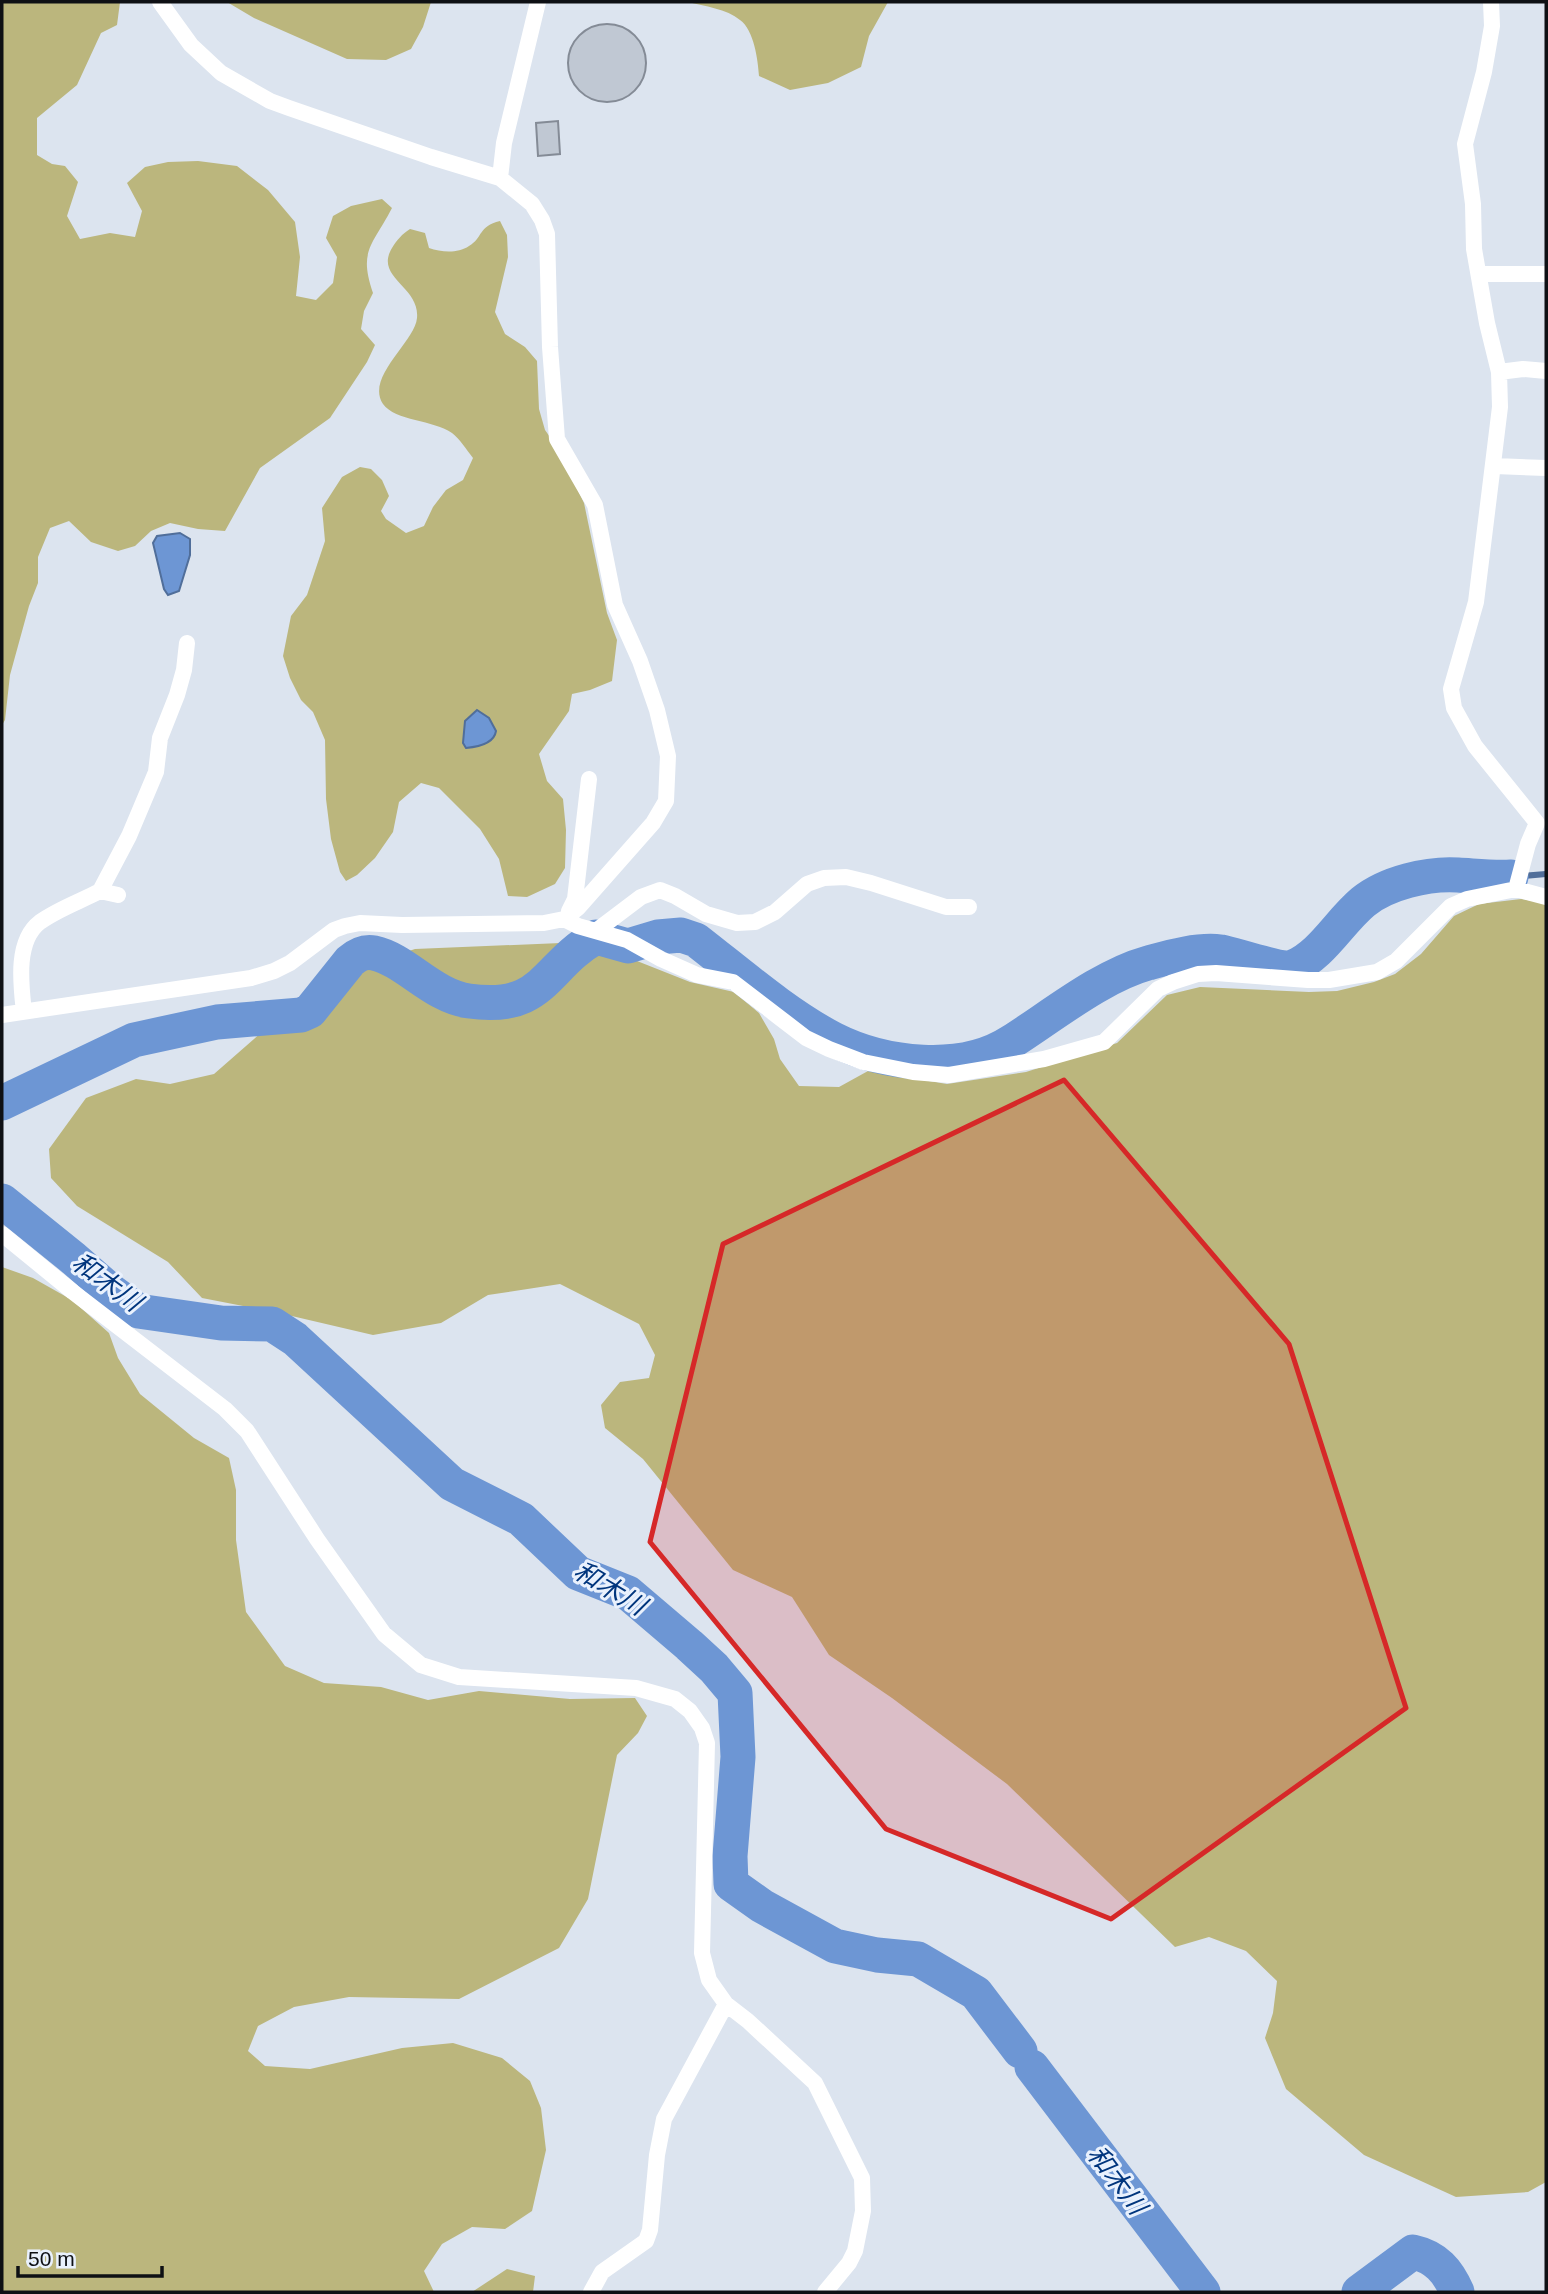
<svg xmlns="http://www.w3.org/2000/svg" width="1548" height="2294" font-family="Arial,'Noto Sans JP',sans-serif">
<rect width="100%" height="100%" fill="#dce4ef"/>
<!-- green -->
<path fill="#bbb67d" d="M2,2H120L117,25L101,33L77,85L37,118V155L52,164L65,166L78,182L67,216L80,239L110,233L135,237L142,211L127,183L145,167L168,162L198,161L237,166L268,190L295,222L300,257L296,296L316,300L333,283L337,257L326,238L333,216L351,206L382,199L392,208C373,245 358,250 373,293L364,311L361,329L375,345L367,362L330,418L260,468L225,531L198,529L170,523L151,531L135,546L118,551L91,542L69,521L50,528L38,557V583L29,606L10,675L5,720L2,725Z
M227,2H431L423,27L411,49L386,60L347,59L254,18Z
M688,2H888L869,36L861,67L828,83L790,90L759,76C758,60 754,30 740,20C727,9 704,6 688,2Z
M500,221L507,235L508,257L495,312L505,334L525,347L537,361L539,409L545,430L557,447L584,503L607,613L617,640L612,681L590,690L572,694L569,711L539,754L547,781L563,799L566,830L565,868L555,884L527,897L508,896L499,859L480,829L439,788L421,783L399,802L393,832L375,858L357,875L346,881L340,872L331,839L326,799L325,740L313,712L301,700L290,678L283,656L291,616L307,595L325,541L322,508L342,477L360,467L371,469L382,480L389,496L381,511L386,519L406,533L424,526L433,507L446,490L463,480L473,458C466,449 460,439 452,433C434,420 395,421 383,404C365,377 415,342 417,318C420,286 374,278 392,248C397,240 402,234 410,229L425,233L429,248C441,252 457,254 469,246C483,238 478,226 500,221Z
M1521,899L1546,903V2182L1528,2192L1456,2197L1364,2155L1286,2089L1265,2038L1273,2013L1277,1981L1246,1951L1209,1937L1175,1947L1007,1784L892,1698L829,1655L792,1597L733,1570L643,1459L605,1428L601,1405L620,1382L649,1378L655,1355L639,1324L560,1284L488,1295L441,1323L373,1335L279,1313L202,1298L168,1262L77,1206L51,1178L49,1149L86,1098L136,1079L170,1084L214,1074L263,1031L360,967L415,949L561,943L632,959L690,982L734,992L759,1013L774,1039L780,1059L799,1086L839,1087L868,1071L947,1084L1026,1072L1117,1043L1167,995L1200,987L1309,992L1337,991L1374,982L1395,974L1421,954L1454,916L1479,904Z
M2,1267L33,1278L72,1300L109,1333L118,1358L140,1394L194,1438L229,1458L236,1490V1540L246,1612L285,1666L324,1683L381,1687L428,1700L479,1691L570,1699L635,1698L647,1716L638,1733L617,1755L588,1899L559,1948L459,1999L349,1997L294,2007L258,2026L248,2051L265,2066L310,2069L402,2048L453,2043L502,2058L530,2081L541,2108L546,2150L532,2211L505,2229L472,2227L442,2244L424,2271L434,2292H2Z
M507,2269L535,2276L533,2292H472Z"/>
<!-- water -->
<path fill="#6d96d4" stroke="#506e9a" stroke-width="2" d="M180,533L190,539V555L179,591L168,595L164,589L153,543L157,536Z
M477,710L489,718L496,731C494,744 477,747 466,748L463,743L465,721Z"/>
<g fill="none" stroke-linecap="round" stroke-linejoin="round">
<!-- stream -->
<path stroke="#506e9a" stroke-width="6" d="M1511,877L1546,874"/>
<!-- river -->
<path stroke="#6d96d4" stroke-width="35" d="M2,1103L134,1040L217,1022L301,1015L310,1011L350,961C357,955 364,951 374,953C406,960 432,996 469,1001C545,1012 544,966 596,937L628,946L658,937L681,935L696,940C740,974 784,1013 833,1039C884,1065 962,1074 1011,1042C1052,1016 1101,976 1148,963C1170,957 1198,949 1221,952C1236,955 1282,971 1293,967C1322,955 1339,922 1363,902C1386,883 1428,873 1458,875C1476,876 1493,878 1511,877
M2,1201L74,1259L112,1292L138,1311L221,1323L272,1324L295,1339L452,1484L521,1519L578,1573L628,1593L689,1645L714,1668L735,1693L738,1757L730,1856L731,1884L762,1906L835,1946L877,1955L918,1959L976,1993L1020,2051
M1032,2067L1203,2292
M1359,2292L1413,2252C1436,2257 1448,2271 1457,2292"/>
</g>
<!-- building -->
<path fill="#c0c8d3" stroke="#848b96" stroke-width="2" d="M568 63a39 39 0 1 1 78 0a39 39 0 1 1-78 0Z
M558,121L560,154L538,156L536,123Z"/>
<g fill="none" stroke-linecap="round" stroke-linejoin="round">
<!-- street -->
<path stroke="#fff" stroke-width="16" d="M1491,2L1492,26L1484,72L1465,144L1473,204L1474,249L1487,323L1499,372L1500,407L1476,602L1451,689L1454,708L1475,746L1537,823L1528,844L1516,889
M500,178L504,143L538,2
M1480,274H1546
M1499,372L1523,369L1546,371
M1495,466L1546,468
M100,891L129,836L156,772L160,738L177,695L184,670L187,643
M569,911L575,899L589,779
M564,919L578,926L627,940L661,959L697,975L733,982L806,1038L829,1049L863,1062L913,1072L949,1075L1044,1059L1104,1042L1158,989L1173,982L1198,974L1216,973L1308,980H1329L1377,972L1396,961L1451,906L1467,899L1516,889L1546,897
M596,931L641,897L660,890L675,896L706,914L737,923L755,922L775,912L807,884L824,878L846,877L871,883L946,907H969
M24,1012C21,985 15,941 40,922C58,909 81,901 100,891L118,895
M2,1015L251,978L274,971L290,963L334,930L345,926L360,923L402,925L544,923L564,919L578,908L653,823L666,801L668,756L657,710L640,661L615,605L595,505L557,439L550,347L547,234L542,220L532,204L500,178L431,157L289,108L270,101L221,73L191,45L160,2
M2,1234L73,1292L225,1409L247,1431L317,1539L384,1634L421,1665L459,1677L636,1688L675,1699L690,1711L702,1728L707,1743L702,1953L709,1980L726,2004L748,2021L815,2083L862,2178L863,2211L855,2251L849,2263L825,2292
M591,2292L602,2272L646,2241L650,2230L657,2155L664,2119L726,2004"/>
</g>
<!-- marked area -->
<path fill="#d62828" fill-opacity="0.2" stroke="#d62828" stroke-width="5" stroke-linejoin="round" d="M1064,1080L1289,1344L1406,1708L1111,1919L886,1829L650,1542L723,1244Z"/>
<g text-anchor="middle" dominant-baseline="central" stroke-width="6" stroke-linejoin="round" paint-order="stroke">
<!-- water labels -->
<g font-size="26" font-style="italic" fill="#00357d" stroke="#e9f1fd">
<text transform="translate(107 1282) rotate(36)">和木川</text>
<text transform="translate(610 1588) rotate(31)">和木川</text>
<text transform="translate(1117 2180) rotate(53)">和木川</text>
</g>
</g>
<!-- border -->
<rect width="1548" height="2294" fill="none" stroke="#0e1014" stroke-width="7"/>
<!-- scale -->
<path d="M18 2266v10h144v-10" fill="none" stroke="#0e1014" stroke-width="3.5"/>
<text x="28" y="2266" font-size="21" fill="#0e1014" stroke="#e9f1fd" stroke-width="5" paint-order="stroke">50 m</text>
</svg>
